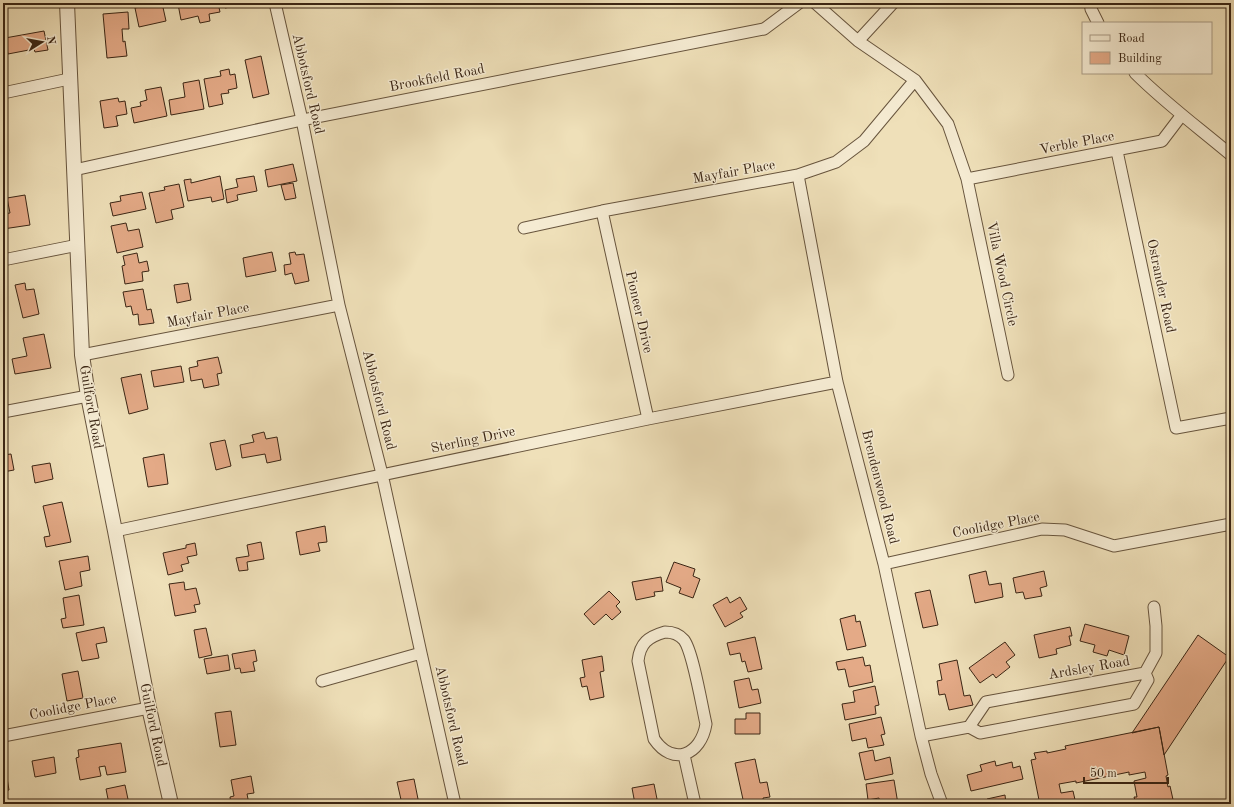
<svg xmlns="http://www.w3.org/2000/svg" width="1234" height="807" font-family="'Old Standard TT',serif">
<rect width="100%" height="100%" fill="#efe0b9"/>
<filter id="stains"><feTurbulence type="fractalNoise" baseFrequency=".005" numOctaves="4"/><feColorMatrix values="0 0 0 0 .2 0 0 0 0 .09 0 0 0 0 .02 0 0 0 .5 -.17"/></filter>
<radialGradient id="worn" r=".72"><stop offset=".6" stop-color="#630" stop-opacity="0"/><stop offset="1" stop-color="#630" stop-opacity=".3"/></radialGradient>
<!-- building -->
<path fill="#e4aa87" stroke="#3a2514" d="M157,3H162L166,21L139,27L135,8Z
M184,3H218L220,12L209,14L210,21L200,23L198,16L181,20L178,4Z
M225,3H251L225,8Z
M128,12L129,29H122L123,42L125,41L127,56L107,58L103,14Z
M44,31L48,50L35,52L34,49L8,54L5,38Z
M261,56L269,94L253,98L245,60Z
M229,69L230,75L235,74L237,88L228,90L229,93L221,94L223,104L209,107L204,79L221,76L220,71Z
M199,80L204,109L171,115L169,100L185,97L183,83Z
M161,87L167,116L134,123L131,108L141,106L140,102L147,100L145,90Z
M118,98L119,102L125,101L127,114L116,116L118,126L104,128L100,101Z
M293,164L297,181L268,187L265,170Z
M220,176L224,199L212,202L211,197L188,201L184,180L191,179V183Z
M254,176L257,191L237,195L238,200L227,203L225,190L238,187L236,179Z
M293,183L296,198L285,200L281,185Z
M179,184L184,207L171,210L173,219L156,223L149,193L165,190L164,187Z
M142,192L146,209L113,216L110,203L121,201L120,196Z
M25,195L30,225L3,229V214L10,213L7,198Z
M126,223L128,231L139,229L143,247L117,253L111,226Z
M272,252L276,271L246,277L243,258Z
M295,252L296,255L304,254L309,281L295,284L292,273L285,275L284,265L291,264L289,253Z
M137,253L139,263L147,261L149,271L142,272L143,281L125,284L122,266L125,265L123,256Z
M25,283L26,290L34,289L39,314L23,318L15,285Z
M188,283L191,300L177,303L174,285Z
M143,289L147,310L151,309L154,323L139,325L138,314L133,315L131,306L126,307L123,292Z
M44,334L51,368L15,374L12,359L27,356L23,338Z
M218,357L222,373L217,374L219,385L204,388L202,379L191,381L189,368L198,366L197,361Z
M181,366L184,382L154,387L151,371Z
M141,374L148,409L129,414L121,378Z
M264,432L266,439L277,437L281,460L267,463L265,454L242,458L240,445L254,442L252,435Z
M225,440L231,466L216,470L210,443Z
M11,454L14,470L3,472V455Z
M164,454L168,484L148,487L143,458Z
M50,463L53,479L35,483L32,466Z
M62,502L71,542L46,547L44,537L50,536L43,506Z
M325,526L327,542L318,543L320,551L300,555L296,532Z
M261,542L264,559L247,562L248,570L239,571L236,558L249,556L247,545Z
M195,543L197,555L187,557L189,563L181,565L183,571L168,575L163,553L186,548V545Z
M88,556L90,570L80,572L82,586L65,590L59,561Z
M674,562L695,569L693,576L700,579L693,598L679,593L681,588L666,582Z
M986,571L989,585L1001,583L1003,597L975,603L969,575Z
M1044,571L1047,586L1040,588L1042,596L1025,599L1023,592L1016,593L1013,578Z
M661,577L663,591L654,592L655,596L636,600L632,582Z
M184,582L185,590L196,588L200,604L194,605L196,612L175,616L169,584Z
M930,590L938,625L923,628L915,593Z
M609,591L620,602L616,606L621,612L612,620L606,614L594,625L584,614Z
M79,595L84,625L63,628L61,619L66,618L63,598Z
M727,597L730,603L740,597L747,609L740,613L743,617L725,627L713,605Z
M855,615L856,622L860,621L866,646L847,650L840,619Z
M1085,624L1129,636L1124,655L1109,650L1107,656L1093,652L1095,645L1080,641Z
M104,627L107,642L96,644L99,658L82,661L76,633Z
M1070,627L1072,636H1069L1071,645L1056,649L1057,654L1039,658L1034,635Z
M206,628L212,655L199,658L194,630Z
M1198,635L1229,657L1164,755L1159,727L1132,733Z
M755,637L762,669L748,672L745,661L742,662L740,653L730,655L727,643Z
M1005,642L1015,655L1006,662L1010,667L996,678L993,674L980,683L969,668Z
M255,650L257,661L253,662L255,671L241,673L240,668L235,669L232,654Z
M228,655L230,670L207,674L204,659Z
M602,656L604,671L600,672L604,697L590,700L587,686L582,687L580,678L585,677L582,660Z
M863,657L865,666L870,665L873,682L849,687L845,669L838,670L836,662Z
M957,660L964,696L970,695L973,705L949,710L945,694L939,695L937,681L942,680L939,664Z
M78,671L83,698L67,701L62,674Z
M749,678L752,690L758,689L761,703L739,708L734,681Z
M875,686L879,705L875,706L876,714L845,720L842,704L855,702L853,691Z
M231,711L236,745L220,747L215,713Z
M746,713H760V734H735V719H746Z
M881,717L885,734L881,735L884,745L868,748L866,738L852,741L849,724Z
M1159,727L1168,775L1166,776L1168,787L1170,786L1174,804H1136L1134,797H1137L1134,781L1146,778L1145,772L1129,775V772L1076,783V781L1059,784L1061,793L1073,791L1076,804H1034L1033,801L1039,800L1031,760L1036,759L1034,753L1047,751V753L1066,749L1065,746Z
M121,743L126,772L107,775L105,766L99,767L101,776L80,780L76,758L79,757L78,750Z
M873,750L875,761L890,757L893,774L865,780L859,753Z
M54,757L56,773L35,777L32,761Z
M755,759L760,783L767,782L770,797L763,798L764,804H744L735,763Z
M995,761L996,766L1012,762L1013,768L1020,766L1023,779L971,791L967,775L982,771L980,765Z
M6,772L9,790L3,791V773Z
M251,776L254,793L247,794L249,804H231L230,797L234,796L231,780Z
M414,779L419,804H402L397,782Z
M894,780L898,804H880L879,798L868,800L866,784Z
M654,784L658,804H635L632,788Z
M125,785L129,804H109L106,789Z
M1005,795L1006,804H988L987,799Z"/>
<g fill="none" stroke-linecap="round" stroke-linejoin="round">
<!-- minor casing -->
<g stroke="#67543d" stroke-width="13">
<path id="minor" d="M275,3L302,120L339,305L382,474L421,653L455,804
M815,3L858,41L915,80L948,124L967,179L1008,375
M1090,3L1091,9L1098,23
M858,41L893,3
M1135,73C1165,103 1199,128 1231,155
M3,93L69,79
M1117,151L1176,428L1231,418
M74,170L302,120L764,29L799,3
M798,175L837,382L884,564L921,736L931,774L942,804
M967,179L1162,141L1181,116
M602,211L648,419
M524,228L602,211L798,175L836,162L864,141L915,80
M3,260L78,245
M82,355L339,305
M3,412L88,396
M115,531L648,419L837,382
M884,564L1042,529L1065,530L1114,546L1231,524
M665,632C673,632 679,634 684,640C693,652 702,707 706,724C701,755 673,767 654,739L638,661C640,643 648,637 665,632Z
M1145,673L1156,653V626L1154,607
M322,681L421,653
M3,736L149,708
M921,736L969,727L980,733L1134,704L1148,680L1145,673L986,702L969,727
M684,755L695,804"/>
</g>
<!-- tertiary casing -->
<g stroke="#67543d" stroke-width="16">
<path id="tertiary" d="M67,3L82,355L88,396L115,531L149,708L171,804"/>
</g>
<!-- minor -->
<use href="#minor" stroke="#f5ebd2" stroke-width="11"/>
<!-- tertiary -->
<use href="#tertiary" stroke="#f5ebd2" stroke-width="14"/>
</g>
<g text-anchor="middle" dominant-baseline="central" stroke-width="3" stroke-linejoin="round" paint-order="stroke">
<!-- street labels -->
<g font-size="14" fill="#3a2514" stroke="#f5ebd2">
<text transform="translate(437 78) rotate(-11)">Brookfield Road</text>
<text transform="translate(308 84) rotate(77)">Abbotsford Road</text>
<text transform="translate(1077 143) rotate(-11)">Verble Place</text>
<text transform="translate(734 172) rotate(-10)">Mayfair Place</text>
<text transform="translate(1002 274) rotate(78)">Villa Wood Circle</text>
<text transform="translate(1161 286) rotate(78)">Ostrander Road</text>
<text transform="translate(639 312) rotate(77)">Pioneer Drive</text>
<text transform="translate(208 315) rotate(-11)">Mayfair Place</text>
<text transform="translate(379 400) rotate(76)">Abbotsford Road</text>
<text transform="translate(91 407) rotate(80)">Guilford Road</text>
<text transform="translate(473 440) rotate(-12)">Sterling Drive</text>
<text transform="translate(880 487) rotate(76)">Brendenwood Road</text>
<text transform="translate(996 525) rotate(-11)">Coolidge Place</text>
<text transform="translate(1089 668) rotate(-10)">Ardsley Road</text>
<text transform="translate(73 707) rotate(-11)">Coolidge Place</text>
<text transform="translate(451 716) rotate(77)">Abbotsford Road</text>
<text transform="translate(153 725) rotate(78)">Guilford Road</text>
</g>
</g>
<!-- margin -->
<rect width="1234" height="807" fill="none" stroke="#efe0b9" stroke-width="16"/>
<rect x="4" y="4" width="1226" height="799" fill="none" stroke="#3a2514" stroke-width="2"/>
<rect x="8" y="8" width="1218" height="791" fill="none" stroke="#3a2514"/>
<!-- legend -->
<rect x="1082" y="22" width="130" height="52" fill="#f5ebd2" stroke="#aa9c86"/>
<rect x="1090" y="35" width="20" height="6" fill="#f5ebd2" stroke="#aa9c86"/>
<text x="1118" y="42" font-size="12" fill="#3a2514">Road</text>
<rect x="1090" y="52" width="20" height="12" fill="#e4aa87" stroke="#aa9c86"/>
<text x="1118" y="62" font-size="12" fill="#3a2514">Building</text>
<!-- north arrow -->
<g transform="translate(42 42) rotate(79)" stroke="#f5ebd2" stroke-width="3" paint-order="stroke">
<path d="M0-3L7 15L0 10L-7 15Z" fill="#3a2514"/>
<text y="-6" font-size="11" font-weight="bold" text-anchor="middle" fill="#3a2514">N</text>
</g>
<!-- scale -->
<path d="M1084 777v6h84v-6" fill="none" stroke="#3a2514" stroke-width="2"/>
<text x="1090" y="777" font-size="12" fill="#3a2514" stroke="#f5ebd2" stroke-width="3" paint-order="stroke">50 m</text>
<rect width="100%" height="100%" filter="url(#stains)"/>
<rect width="100%" height="100%" fill="url(#worn)"/>
</svg>
